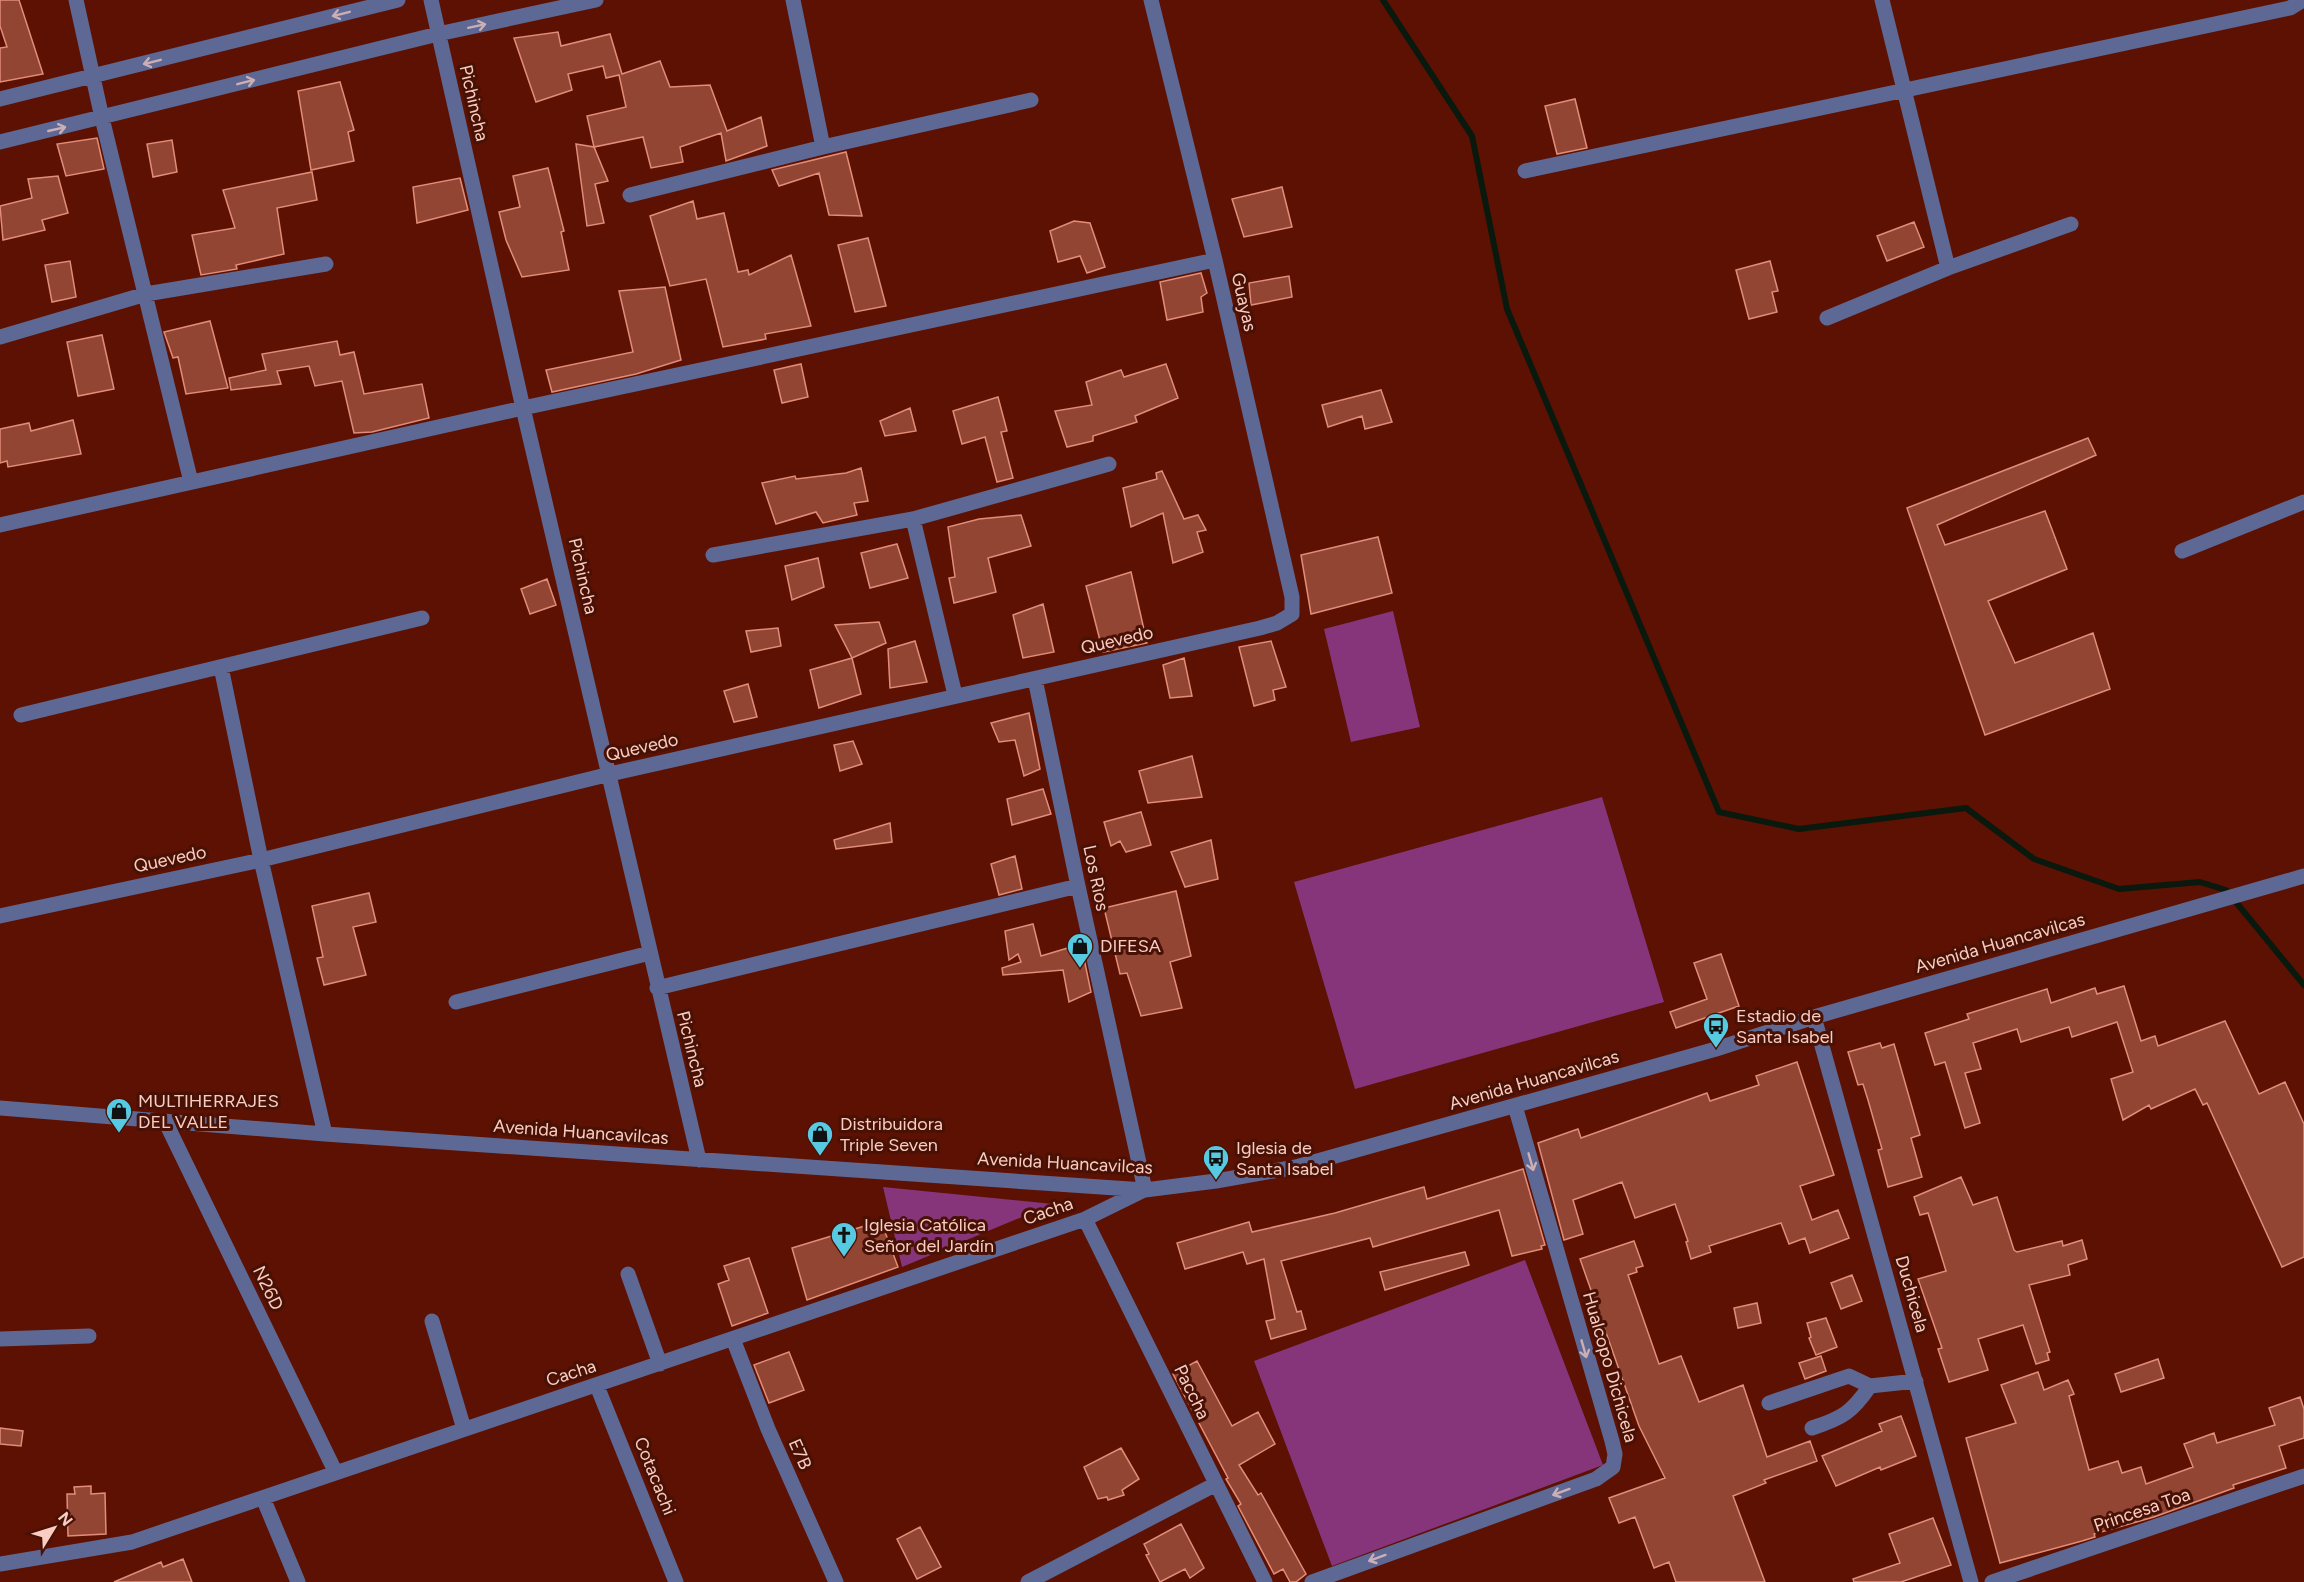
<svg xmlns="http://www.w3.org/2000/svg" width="2304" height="1582" font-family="Figtree,sans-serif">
<rect width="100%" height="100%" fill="#5c1102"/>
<!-- green -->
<path fill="#86357a" d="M1393,611L1420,727L1351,742L1324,629Z
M1602,797L1664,1002L1355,1089L1294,882Z
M883,1187L1053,1204L902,1267Z
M1525,1260L1603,1465L1332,1566L1254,1361Z"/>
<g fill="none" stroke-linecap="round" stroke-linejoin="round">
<!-- stream -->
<path stroke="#09190e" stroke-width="6" d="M1383,0L1472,136L1507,309L1719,812L1799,829L1966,808L2034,859L2119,889L2200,882L2226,890L2304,985"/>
</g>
<!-- building -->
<path fill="#924533" stroke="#e28d79" stroke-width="1.5" d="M0,0H19L43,74L0,82V48L7,47L0,26Z
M558,32L561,46L610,34L622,74L660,61L670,87L710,85L727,131L761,117L767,146L726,161L721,133L680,147L683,162L651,168L643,137L594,147L587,116L626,107L619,75L606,78L603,66L568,74L572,90L536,102L514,38Z
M340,82L354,130L348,132L354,161L311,170L298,91Z
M1575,99L1587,148L1557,154L1545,106Z
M97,138L104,169L66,176L57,144Z
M172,140L177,172L153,177L147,144Z
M576,144L594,147L608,181L595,184L604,223L587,226Z
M846,152L862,216L829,215L819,173L779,186L772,170Z
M548,168L564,231L561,232L569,270L522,277L506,240L499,212L520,207L513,176Z
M312,172L317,200L277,208L284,254L236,265L237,269L201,275L192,235L235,228L223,190Z
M58,176L68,213L42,220L45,230L3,240L0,206L32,198L28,179Z
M460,178L468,210L417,223L413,187Z
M1282,187L1292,227L1244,237L1232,199Z
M693,201L697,219L724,213L738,272L748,270L749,275L791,255L811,326L765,334L766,339L723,347L706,279L670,286L650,216Z
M1074,221L1090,223L1105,267L1087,273L1080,256L1058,262L1050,231Z
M1914,222L1924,247L1887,261L1877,236Z
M868,238L886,306L855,312L838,245Z
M70,261L76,297L52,302L45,265Z
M1770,261L1778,291L1772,292L1777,312L1749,319L1736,270Z
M1201,273L1207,293L1201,297L1203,312L1167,320L1160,282Z
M1289,276L1292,297L1251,305L1249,283Z
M665,287L681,360L636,374L552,392L546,370L633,352L619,291Z
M210,321L228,388L186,394L178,357L173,358L164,332Z
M102,335L114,389L78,396L67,342Z
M337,341L340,355L354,352L364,394L422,384L429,418L372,432L354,433L342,381L315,386L309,366L277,371L281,384L231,390L229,378L266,370L262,354Z
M801,364L808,397L782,403L774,370Z
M1166,364L1178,398L1135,416L1137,422L1093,436V441L1067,447L1055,411L1092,405L1086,382L1121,370L1124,377Z
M1381,390L1392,422L1365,429L1362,416L1328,427L1322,405Z
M998,397L1007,431L1001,432L1013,478L997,482L985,437L962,444L953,411Z
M910,408L916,431L885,436L880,421Z
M73,420L81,454L8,467L7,461L0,463V429L29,423L31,431Z
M2088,438L2096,455L1937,525L1945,545L2045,511L2067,569L1988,601L2015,663L2093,633L2110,689L1985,735L1907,508Z
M861,468L868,501L854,503L857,515L823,523L816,512L776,524L762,483L795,476L796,479L846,473Z
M1162,471L1184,519L1198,515L1206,530L1197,532L1203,552L1173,563L1163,513L1131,527L1123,488L1157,479L1156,473Z
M1021,515L1031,546L988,558L996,592L954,603L949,578L955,577L948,527L979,519Z
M1378,537L1392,593L1311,614L1301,555Z
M897,544L908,578L870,588L861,553Z
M818,558L824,587L792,600L785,566Z
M1131,572L1147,643L1103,652L1086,586Z
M547,579L556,605L530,614L521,589Z
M1043,604L1054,652L1023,658L1013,615Z
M879,622L886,643L852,658L835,625Z
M778,628L781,646L751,652L746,631Z
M915,641L927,682L890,688L888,649Z
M1271,641L1286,687L1273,690L1275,700L1254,706L1239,647Z
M852,658L861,694L819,708L810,670Z
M1184,658L1192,696L1170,698L1163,665Z
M748,684L757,717L734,722L724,691Z
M1029,713L1040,769L1024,776L1015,740L999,742L991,723Z
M853,741L862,764L840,771L834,745Z
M1192,756L1202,797L1148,803L1139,771Z
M1043,789L1051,814L1012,825L1007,799Z
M1141,812L1151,845L1126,852L1120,841L1111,846L1104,822Z
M890,823L892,842L836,849L834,840Z
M1211,840L1218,879L1185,887L1171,852Z
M1015,856L1022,889L999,895L991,864Z
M1176,891L1191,956L1170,962L1182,1008L1141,1016L1127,973L1120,974L1104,908Z
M369,893L376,922L353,927L366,975L324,985L317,958L323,957L312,906Z
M1033,924L1041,956L1081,944L1091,992L1069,1002L1063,970L1003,975L1002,968L1021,962L1018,954L1009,960L1005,931Z
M1721,954L1739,1006L1676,1028L1670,1012L1707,999L1694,963Z
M2124,986L2141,1041L2155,1036L2158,1046L2225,1021L2259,1094L2285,1082L2304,1124V1257L2282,1267L2207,1103L2203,1105L2195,1089L2151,1109L2149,1105L2123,1120L2111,1079L2133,1072L2117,1022L2072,1037L2069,1027L2021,1042L2017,1029L1973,1043L1981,1069L1965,1073L1980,1123L1965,1128L1945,1062L1935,1065L1925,1033L1969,1019L1967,1014L2047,989L2051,1003L2095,988L2097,994Z
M1880,1043L1882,1048L1894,1044L1920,1135L1911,1138L1922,1177L1888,1187L1878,1150L1882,1149L1868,1100L1863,1084L1858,1085L1848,1052Z
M1797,1062L1834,1175L1800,1186L1812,1220L1838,1210L1849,1238L1810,1253L1805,1238L1789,1244L1781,1223L1709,1246L1711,1252L1691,1259L1686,1242L1688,1241L1675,1204L1635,1218L1622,1182L1573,1200L1583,1234L1564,1240L1538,1143L1578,1129L1581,1138L1707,1093L1710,1101L1759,1085L1756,1076Z
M1523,1169L1545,1245L1541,1246L1542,1249L1512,1256L1499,1210L1373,1247L1370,1238L1281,1261L1297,1312L1301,1311L1306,1329L1271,1339L1266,1321L1275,1319L1264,1259L1247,1264L1243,1252L1185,1269L1177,1243L1249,1222L1252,1232L1335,1213L1424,1187L1427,1199Z
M1961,1177L1973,1205L1997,1197L2014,1250L2017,1252L2062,1241L2063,1246L2082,1240L2087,1259L2068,1265L2070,1275L2029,1285L2050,1352L2047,1353L2049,1360L2036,1364L2023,1325L1978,1339L1988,1370L1949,1382L1938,1349L1942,1348L1918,1279L1946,1271L1928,1213L1920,1215L1914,1197Z
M881,1221L898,1267L807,1300L792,1248Z
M1634,1241L1643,1266L1636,1268L1637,1272L1628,1275L1659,1364L1681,1356L1699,1402L1743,1385L1767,1457L1810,1441L1817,1461L1764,1480L1766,1483L1733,1496L1765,1582H1676L1669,1562L1654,1568L1635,1517L1619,1523L1609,1498L1665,1478L1639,1426L1580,1259Z
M1465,1252L1469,1265L1385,1290L1380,1272Z
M749,1258L768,1313L732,1326L718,1284L729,1280L724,1266Z
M1852,1275L1862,1301L1841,1309L1831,1283Z
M1757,1303L1761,1323L1738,1328L1734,1308Z
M1826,1318L1837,1347L1816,1355L1809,1338L1811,1337L1807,1323Z
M789,1352L804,1390L769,1403L754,1365Z
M1821,1356L1826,1371L1805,1379L1799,1363Z
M2158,1359L2164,1378L2121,1392L2115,1374Z
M1197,1361L1232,1426L1258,1412L1275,1444L1239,1465L1258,1495L1261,1493L1306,1574L1296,1582H1290L1283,1569L1274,1574L1238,1506L1241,1504L1226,1479L1228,1478L1173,1374Z
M2038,1372L2044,1390L2068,1380L2074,1394L2069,1396L2089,1470L2118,1461L2122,1473L2141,1467L2146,1484L2193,1467L2184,1444L2214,1433L2217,1443L2275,1425L2269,1408L2300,1397L2304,1409V1438L2279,1446L2286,1468L2233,1485L2234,1488L2154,1517L2094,1534L2095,1537L2082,1541L2000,1563L1966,1438L2016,1423L2001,1385Z
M1901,1416L1916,1456L1881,1470L1880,1467L1836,1486L1822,1456L1882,1431L1879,1424Z
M0,1428L23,1431L21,1446L0,1444Z
M1121,1448L1139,1479L1122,1490L1124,1495L1108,1500L1107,1497L1098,1499L1084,1467Z
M91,1486V1494L105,1493L106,1534L68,1536L67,1494H75L74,1487Z
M1933,1518L1951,1565L1901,1582H1854L1853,1579L1900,1563L1889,1534Z
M1181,1524L1204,1568L1190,1578L1185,1569L1160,1582L1146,1555L1149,1554L1144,1544Z
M920,1527L941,1567L917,1579L897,1539Z
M183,1559L192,1582H114L161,1562L163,1567Z"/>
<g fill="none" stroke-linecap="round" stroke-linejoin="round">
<!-- minor -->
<path stroke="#5e6894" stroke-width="15" d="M76,0L102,118L191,482
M431,0L523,408L699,1160
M793,0L823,147
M1882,0L1948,268
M0,99L398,0
M0,142L438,34L596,0
M1525,171L2290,8L2303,0
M630,195L823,147L1031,100
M1827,318L1948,268L2071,224
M0,337L146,294L326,264
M913,519L955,695
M0,525L523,408L1215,260
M2182,551L2304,502
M713,555L913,519L1109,464
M221,667L261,860L325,1134
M1035,679L1078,886L1145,1190
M21,715L422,618
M0,916L261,860L610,774L1260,628L1277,623L1292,614V597L1215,260L1151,0
M657,988L1078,886
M456,1002L650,953
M1814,1017L1971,1582
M0,1108L325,1134L1145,1190L1216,1181L1296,1167L1716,1049L1814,1017L2304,876
M166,1123L335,1471
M1085,1219L1265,1582
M628,1274L660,1364
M432,1321L464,1429
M0,1339L89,1336
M733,1339L768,1429L836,1582
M597,1386L676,1582
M1769,1403L1849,1376L1870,1386L1916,1381
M1812,1428C1843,1418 1852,1412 1870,1386
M263,1498L298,1582
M0,1564L132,1542L1085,1219L1142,1191
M1028,1582L1216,1484
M1312,1582L1596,1479L1613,1467L1615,1454L1612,1441L1515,1106
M1992,1582L2304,1476"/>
</g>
<!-- one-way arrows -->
<defs><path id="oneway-shaft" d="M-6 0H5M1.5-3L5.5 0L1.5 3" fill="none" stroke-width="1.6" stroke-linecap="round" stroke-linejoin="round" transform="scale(1.5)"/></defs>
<g stroke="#ccafb4">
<use href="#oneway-shaft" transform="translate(341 14) rotate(166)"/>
<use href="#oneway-shaft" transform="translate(477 26) rotate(-12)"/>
<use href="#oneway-shaft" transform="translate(152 62) rotate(166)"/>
<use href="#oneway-shaft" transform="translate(246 82) rotate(-14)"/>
<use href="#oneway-shaft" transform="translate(57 129) rotate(-13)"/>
<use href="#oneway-shaft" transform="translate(1531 1162) rotate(74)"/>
<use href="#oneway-shaft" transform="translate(1584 1349) rotate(74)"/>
<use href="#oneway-shaft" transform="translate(1561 1492) rotate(160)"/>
<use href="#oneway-shaft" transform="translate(1377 1558) rotate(160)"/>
</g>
<!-- icons -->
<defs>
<g id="shop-pin" transform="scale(1.35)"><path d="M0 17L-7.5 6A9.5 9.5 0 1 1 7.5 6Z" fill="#57c9e1" stroke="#481105"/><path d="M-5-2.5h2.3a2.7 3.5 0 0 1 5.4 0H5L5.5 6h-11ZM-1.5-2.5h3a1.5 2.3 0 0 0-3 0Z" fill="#111"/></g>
<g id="bus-pin" transform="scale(1.35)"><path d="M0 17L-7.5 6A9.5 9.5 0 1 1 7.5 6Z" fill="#57c9e1" stroke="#481105"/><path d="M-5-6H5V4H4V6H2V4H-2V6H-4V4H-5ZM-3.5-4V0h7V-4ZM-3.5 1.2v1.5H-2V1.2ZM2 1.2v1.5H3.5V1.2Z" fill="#111"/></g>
<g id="church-pin" transform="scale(1.35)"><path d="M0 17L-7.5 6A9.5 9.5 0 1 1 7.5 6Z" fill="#57c9e1" stroke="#481105"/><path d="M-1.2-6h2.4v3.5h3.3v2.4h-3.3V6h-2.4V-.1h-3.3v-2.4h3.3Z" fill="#111"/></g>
</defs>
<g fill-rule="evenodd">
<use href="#shop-pin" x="1080" y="946"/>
<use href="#bus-pin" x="1716" y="1026"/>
<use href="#shop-pin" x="119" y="1111"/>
<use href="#shop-pin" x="820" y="1134"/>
<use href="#bus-pin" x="1216" y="1158"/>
<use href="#church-pin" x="844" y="1235"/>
</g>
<g text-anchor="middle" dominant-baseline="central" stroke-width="6" stroke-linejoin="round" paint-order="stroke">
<!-- street labels -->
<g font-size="18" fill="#fbcdc2" stroke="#481105">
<text transform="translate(474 103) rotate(77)">Pichincha</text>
<text transform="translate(1244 302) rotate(77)">Guayas</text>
<text transform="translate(583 576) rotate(77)">Pichincha</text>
<text transform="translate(1117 640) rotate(-13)">Quevedo</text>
<text transform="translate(642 747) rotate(-13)">Quevedo</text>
<text transform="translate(170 859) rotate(-12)">Quevedo</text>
<text transform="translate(1096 878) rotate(78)">Los Rìos</text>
<text transform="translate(2000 943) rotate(-16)">Avenida Huancavilcas</text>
<text transform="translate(692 1049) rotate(76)">Pichincha</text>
<text transform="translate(1534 1080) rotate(-16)">Avenida Huancavilcas</text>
<text transform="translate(581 1132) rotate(4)">Avenida Huancavilcas</text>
<text transform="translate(1065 1163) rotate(3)">Avenida Huancavilcas</text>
<text transform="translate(1048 1211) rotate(-19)">Cacha</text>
<text transform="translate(268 1288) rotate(64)">N26D</text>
<text transform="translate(1912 1294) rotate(74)">Duchicela</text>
<text transform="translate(1610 1367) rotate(74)">Hualcopo Dichicela</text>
<text transform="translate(571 1373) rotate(-18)">Cacha</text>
<text transform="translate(1192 1392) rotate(64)">Paccha</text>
<text transform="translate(800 1454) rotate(66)">E7B</text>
<text transform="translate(655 1476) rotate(68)">Cotacachi</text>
<text transform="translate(2142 1510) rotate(-19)">Princesa Toa</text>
</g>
<!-- poi labels -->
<g font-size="18" fill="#fbcdc2" stroke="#481105" text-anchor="start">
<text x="1100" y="946">DIFESA</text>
<text x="1736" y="1016">Estadio de<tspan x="1736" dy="21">Santa Isabel</tspan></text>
<text x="138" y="1101">MULTIHERRAJES<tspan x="138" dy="21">DEL VALLE</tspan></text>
<text x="840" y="1124">Distribuidora<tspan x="840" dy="21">Triple Seven</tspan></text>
<text x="1236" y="1148">Iglesia de<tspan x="1236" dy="21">Santa Isabel</tspan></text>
<text x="864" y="1225">Iglesia Católica<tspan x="864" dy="21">Señor del Jardín</tspan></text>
</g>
</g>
<!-- north arrow -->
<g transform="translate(54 1528) rotate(52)" stroke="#481105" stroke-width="4.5" paint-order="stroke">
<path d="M0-4.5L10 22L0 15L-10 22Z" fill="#fbcdc2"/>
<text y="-9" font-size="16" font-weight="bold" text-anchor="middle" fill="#fbcdc2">N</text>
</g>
</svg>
